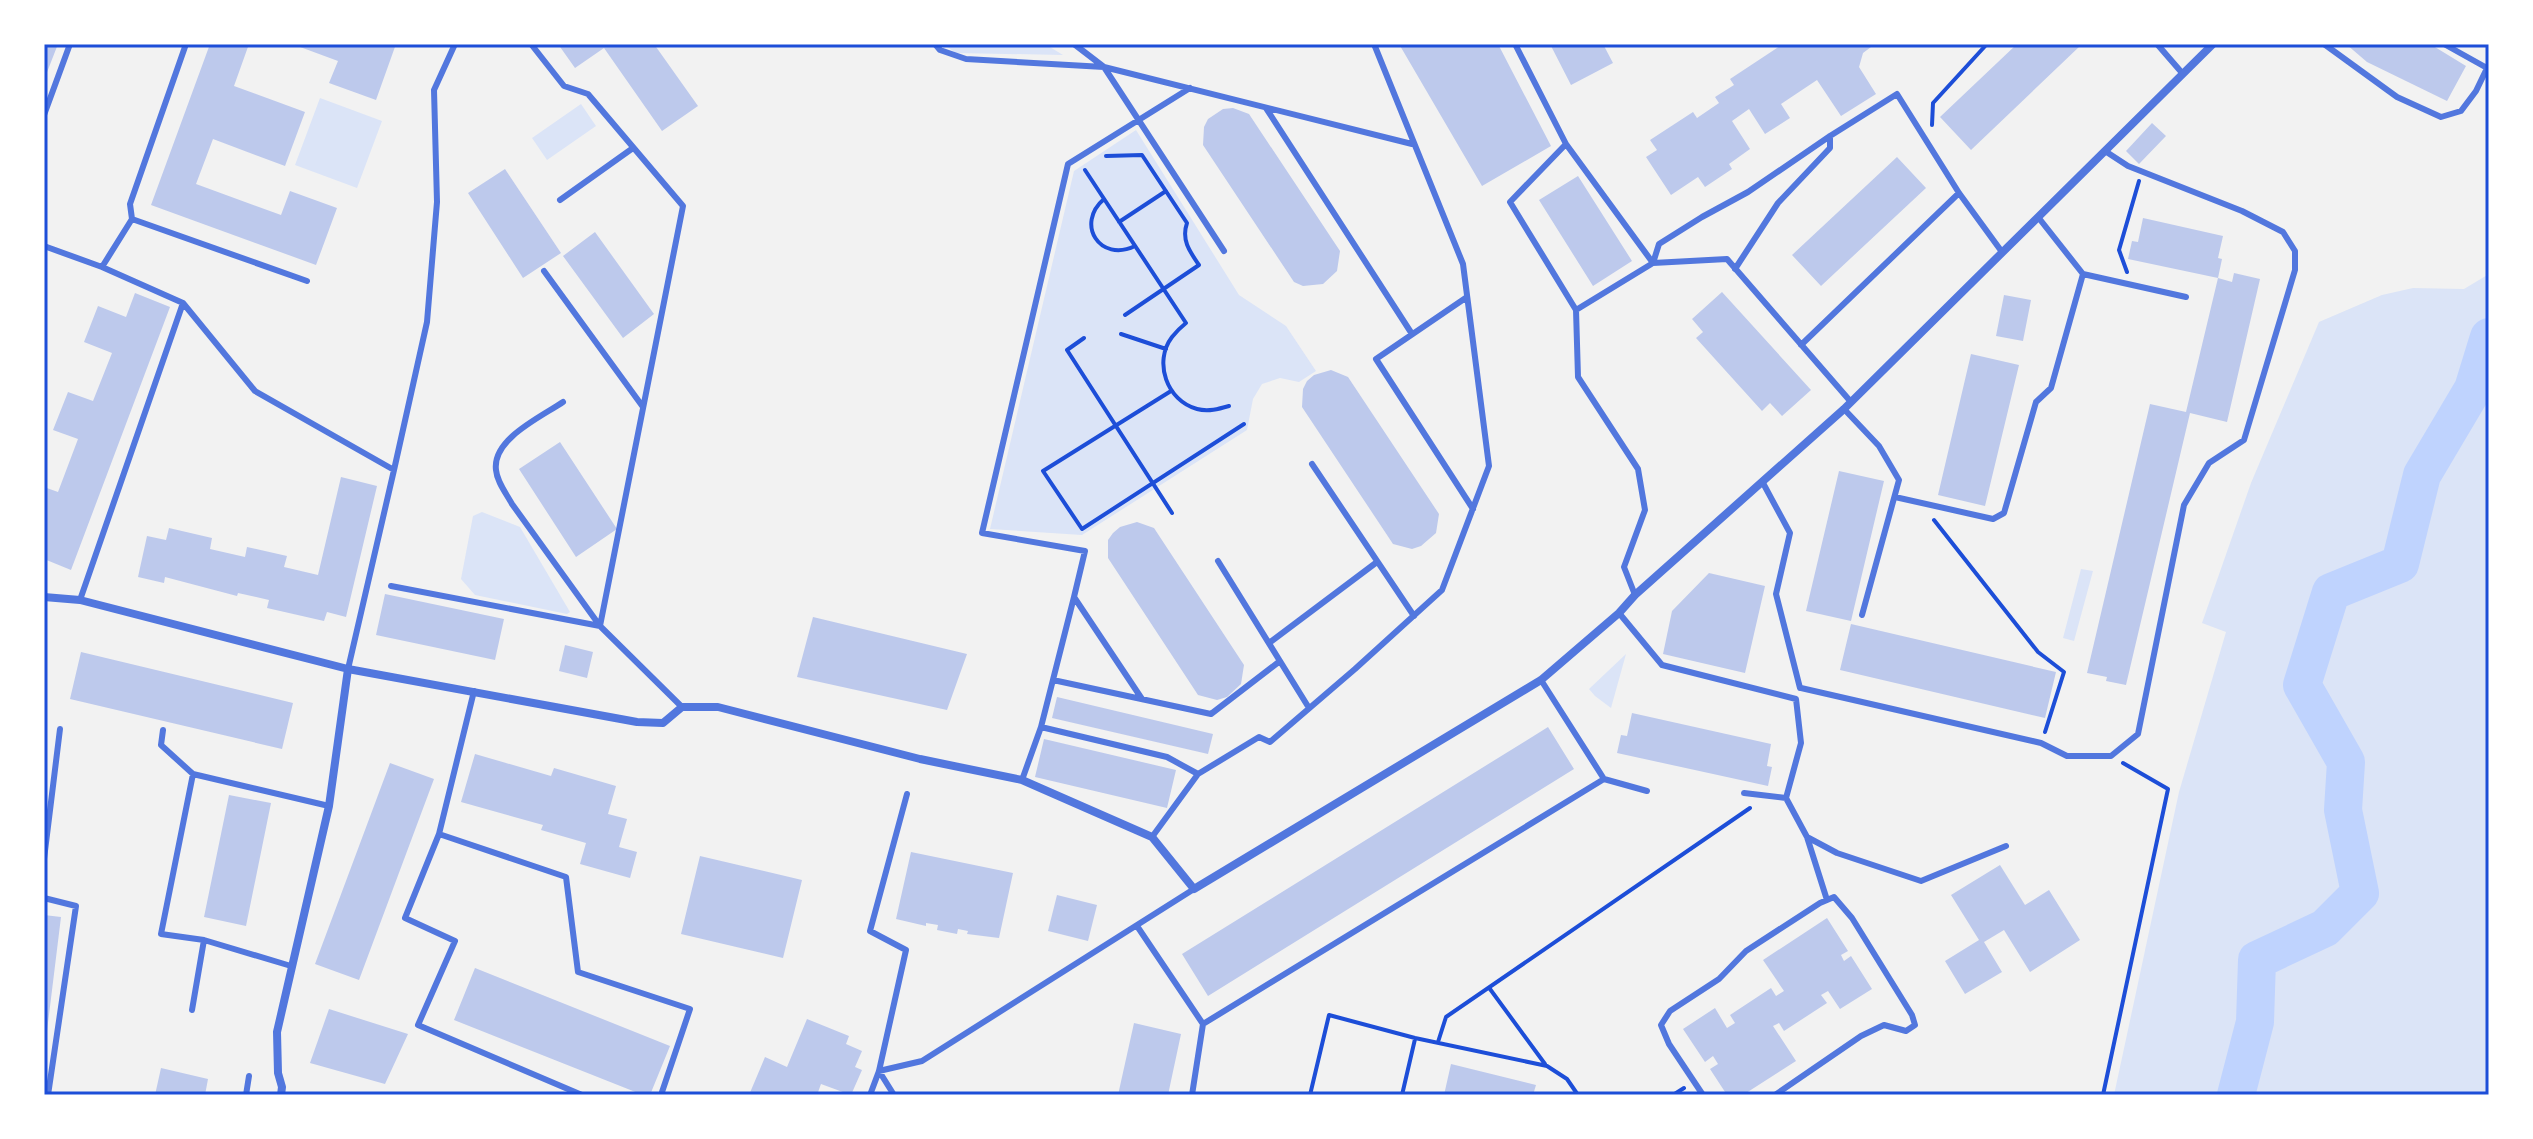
<svg xmlns="http://www.w3.org/2000/svg" width="2533" height="1139" font-family="Mulish,sans-serif">
<rect width="100%" height="100%" fill="#f2f2f2"/>
<!-- green -->
<path fill="#dbe4f7" d="M943,44H1045L1063,55L956,53Z
M320,98L382,121L357,188L295,165Z
M581,104L596,126L547,160L532,138Z
M1136,130L1239,295L1286,326L1316,371L1299,382L1280,378L1262,384L1253,399L1247,430L1082,535L990,529L1074,171Z
M2489,274V1095H2114L2179,792L2226,632L2202,623L2251,483L2319,322L2382,295L2413,288L2464,289Z
M482,512L520,527L570,612L567,614L475,595L461,579L473,516Z
M2081,569L2093,571L2074,641L2063,638Z
M1626,654L1611,708L1595,696L1589,689Z"/>
<g fill="none" stroke-linecap="round" stroke-linejoin="round">
<!-- river -->
<path stroke="#bfd3fe" stroke-width="38" d="M2236,1095L2255,1022L2257,960L2325,928L2360,893L2343,810L2346,762L2302,685L2331,592L2400,564L2422,475L2473,389L2489,337"/>
</g>
<!-- building -->
<path fill="#bdc9ec" d="M44,44H58L44,80Z
M210,44H249L234,86L305,112L285,166L213,139L196,184L281,215L290,191L337,208L316,265L151,205Z
M292,44H396L376,100L329,83L338,61Z
M558,44H654L698,106L662,131L604,48L575,68Z
M1399,44H1498L1551,146L1482,186Z
M1550,44H1603L1613,63L1571,85Z
M1783,44H1875L1863,53L1859,67L1876,94L1841,116L1817,80L1781,104L1790,118L1765,134L1749,109L1732,121L1750,149L1729,164L1732,169L1705,187L1698,177L1671,195L1646,157L1657,150L1650,140L1693,112L1697,118L1719,103L1715,97L1734,85L1730,79Z
M2017,44H2077L2080,46L1971,150L1940,117Z
M2346,44H2430L2466,66L2447,101L2367,62Z
M1233,108L1249,114L1340,251L1337,271L1323,284L1303,286L1294,282L1203,145L1204,127L1208,119L1223,109Z
M2152,123L2166,136L2139,164L2126,151Z
M1897,157L1926,188L1821,286L1792,255Z
M505,169L561,253L523,278L468,193Z
M1578,176L1632,261L1593,286L1539,200Z
M2143,218L2223,236L2218,258L2222,259L2218,278L2232,282L2234,273L2260,279L2227,422L2190,413L2126,685L2106,681L2107,677L2087,673L2150,404L2186,412L2218,278L2128,259L2132,241L2138,242Z
M595,232L654,314L623,338L563,256Z
M1722,292L1811,390L1782,416L1770,403L1762,411L1696,338L1703,332L1692,319Z
M135,293L170,307L71,570L44,559V487L58,492L78,439L53,430L68,392L93,401L112,353L84,342L98,306L126,317Z
M2004,295L2031,300L2023,341L1996,336Z
M1971,354L2019,365L1985,506L1938,495Z
M1331,370L1348,377L1439,514L1436,533L1421,546L1412,549L1393,544L1302,407L1303,389L1307,381L1314,375Z
M560,442L617,529L576,557L519,469Z
M1839,471L1884,481L1851,621L1806,611Z
M341,477L377,486L346,617L327,612L324,621L267,608L269,600L238,593L237,596L165,577L164,583L138,577L147,536L166,540L169,528L212,538L210,549L245,557L247,547L287,556L284,567L318,575Z
M1137,522L1154,528L1244,665L1241,684L1227,697L1217,700L1198,695L1108,558V540L1113,533L1120,527Z
M1709,573L1765,586L1745,673L1663,654L1672,611Z
M385,594L504,619L495,660L376,635Z
M813,617L967,654L947,710L797,677Z
M1851,624L2056,672L2045,718L1840,670Z
M565,645L593,652L587,678L559,671Z
M81,652L293,703L282,749L70,699Z
M1057,697L1213,734L1208,754L1052,718Z
M1632,713L1771,744L1767,766L1772,767L1768,786L1617,753L1621,735L1627,736Z
M1548,727L1574,769L1208,996L1182,954Z
M1044,739L1176,770L1167,808L1035,777Z
M475,754L551,776L554,768L616,786L608,814L627,819L619,847L637,852L630,878L580,864L586,843L541,830L543,825L461,802Z
M390,763L434,779L359,980L315,964Z
M229,795L271,803L246,926L204,917Z
M911,852L1013,873L999,938L967,934L968,931L958,929L957,934L937,930L938,925L926,923V926L896,919Z
M700,856L802,880L783,958L681,934Z
M2000,865L2025,905L2049,890L2080,940L2030,972L2004,930L1984,942L2002,972L1965,994L1945,961L1979,940L1951,895Z
M1057,895L1097,905L1088,941L1048,931Z
M44,915L61,917L46,1039H44Z
M1827,918L1848,951L1841,955L1844,961L1851,956L1872,989L1840,1009L1828,991L1821,995L1827,1003L1784,1031L1779,1023L1773,1026L1796,1061L1743,1095H1727L1710,1069L1718,1064L1713,1056L1705,1062L1683,1029L1715,1008L1727,1028L1735,1023L1730,1015L1771,988L1776,996L1784,991L1763,960Z
M475,968L670,1046L650,1095H643L454,1020Z
M329,1009L408,1034L385,1084L310,1063Z
M807,1019L849,1036L846,1044L862,1051L855,1067L862,1070L851,1095L821,1084L817,1095H749L765,1057L787,1067Z
M1134,1023L1181,1034L1168,1095H1118Z
M1451,1064L1536,1085L1533,1095H1444Z
M161,1068L208,1079L205,1095H155Z"/>
<g fill="none" stroke-linecap="round" stroke-linejoin="round">
<!-- path -->
<path stroke="#1d4ed8" stroke-width="4" d="M1932,125L1933,103L1987,44
M1106,156L1142,155L1187,223C1181,240 1190,252 1199,265L1125,315
M1085,170L1186,323C1181,327 1176,332 1172,337C1153,362 1167,401 1197,409C1208,412 1219,409 1229,406
M1104,199C1075,224 1100,263 1135,246
M1119,222L1166,191
M2127,272L2119,250L2139,181
M1121,334L1166,349
M1084,338L1067,350L1172,513
M1934,520L2038,652L2064,672L2045,732
M1082,529L1043,471L1171,391
M1082,529L1244,424
M1490,989L1545,1064
M1438,1042L1446,1017L1750,808
M1310,1095L1329,1015L1415,1038L1547,1066L1567,1079L1578,1095
M1402,1095L1415,1039
M1673,1095L1684,1088
M2103,1095L2168,789L2123,763"/>
<!-- service -->
<path stroke="#5277de" stroke-width="6" d="M935,44L940,50L966,59L1104,67L1412,144
M1074,44L1104,67L1224,251
M1515,44L1566,144L1510,202L1576,310L1578,377L1638,469L1645,510L1624,567L1635,595
M2157,44L2183,74
M2324,44L2397,97L2441,117L2461,111L2476,91L2489,64
M2444,44L2487,68
M1266,108L1412,334
M44,115L70,44
M1566,144L1653,263L1659,244L1702,217L1748,192L1830,136L1897,94L1959,193L2002,252
M560,200L633,148
M132,219L130,204L186,44
M44,246L102,267L183,303L255,391L394,470L348,669
M102,267L132,219L307,281
M1735,269L1778,203L1830,148V136
M544,271L643,407
M2083,274L2186,297
M1467,297L1376,359L1473,509
M1576,310L1653,263L1727,259L1851,402
M1801,345L1959,193
M563,402C541,417 492,439 496,470C497,482 506,493 512,504L600,626L682,707
M1844,409L1879,446L1899,480L1862,615
M1312,464L1414,616
M394,470L427,322L437,202L434,90L455,44
M1763,483L1790,533L1776,594L1800,688
M1895,497L1993,519L2004,513L2036,402L2051,388L2083,274L2038,217
M1218,561L1309,708
M391,586L600,626L683,206L588,94L564,86L531,44
M1074,597L1085,551L982,533L1068,164L1190,88
M80,600L183,303
M1619,613L1662,665L1796,699L1801,743L1786,798L1744,793
M1269,643L1377,562
M1053,680L1211,714L1280,661
M1801,688L2041,743L2067,756H2111L2138,734L2184,505L2209,463L2244,440L2295,270V251L2283,232L2242,211L2128,166L2105,151
M474,691L439,834L566,877L578,972L690,1009L661,1095
M1041,727L1167,757L1198,774L1259,737L1270,742L1355,669L1442,590L1489,466L1463,264L1374,44
M163,730L161,745L193,774
M1604,779L1647,791
M1022,780L1041,727L1074,597L1142,699
M1786,798L1807,837L1827,900
M439,834L405,918L455,941L418,1025L582,1095
M1152,837L1198,774
M1807,837L1837,853L1921,881L2006,846
M44,859L60,729
M44,898L76,906L48,1095
M1137,926L1203,1024L1604,779L1541,680
M291,966L204,940L161,934L193,774L329,806
M192,1010L204,940
M246,1095L249,1076
M870,1095L879,1071L906,950L870,931L907,794
M894,1095L879,1071L922,1061L1194,889
M1192,1095L1203,1024
M1703,1095L1669,1044L1661,1025L1670,1011L1719,979L1746,951L1820,903L1834,897L1852,918L1912,1015L1915,1025L1906,1031L1884,1025L1861,1036L1775,1095"/>
<!-- minor -->
<path stroke="#5277de" stroke-width="8" d="M44,597L80,600L348,669L637,722L663,723L682,707H718L920,759L1022,780L1152,837L1194,889L1541,680L1619,613L1635,595L1844,409L2213,44
M281,1095L282,1087L278,1073L277,1032L329,806L348,669"/>
</g>
<!-- border -->
<rect width="2533" height="1139" fill="none" stroke="#ffffff" stroke-width="92"/>
<rect x="46" y="46" width="2441" height="1047" fill="none" stroke="#1d4ed8" stroke-width="3"/>
</svg>
